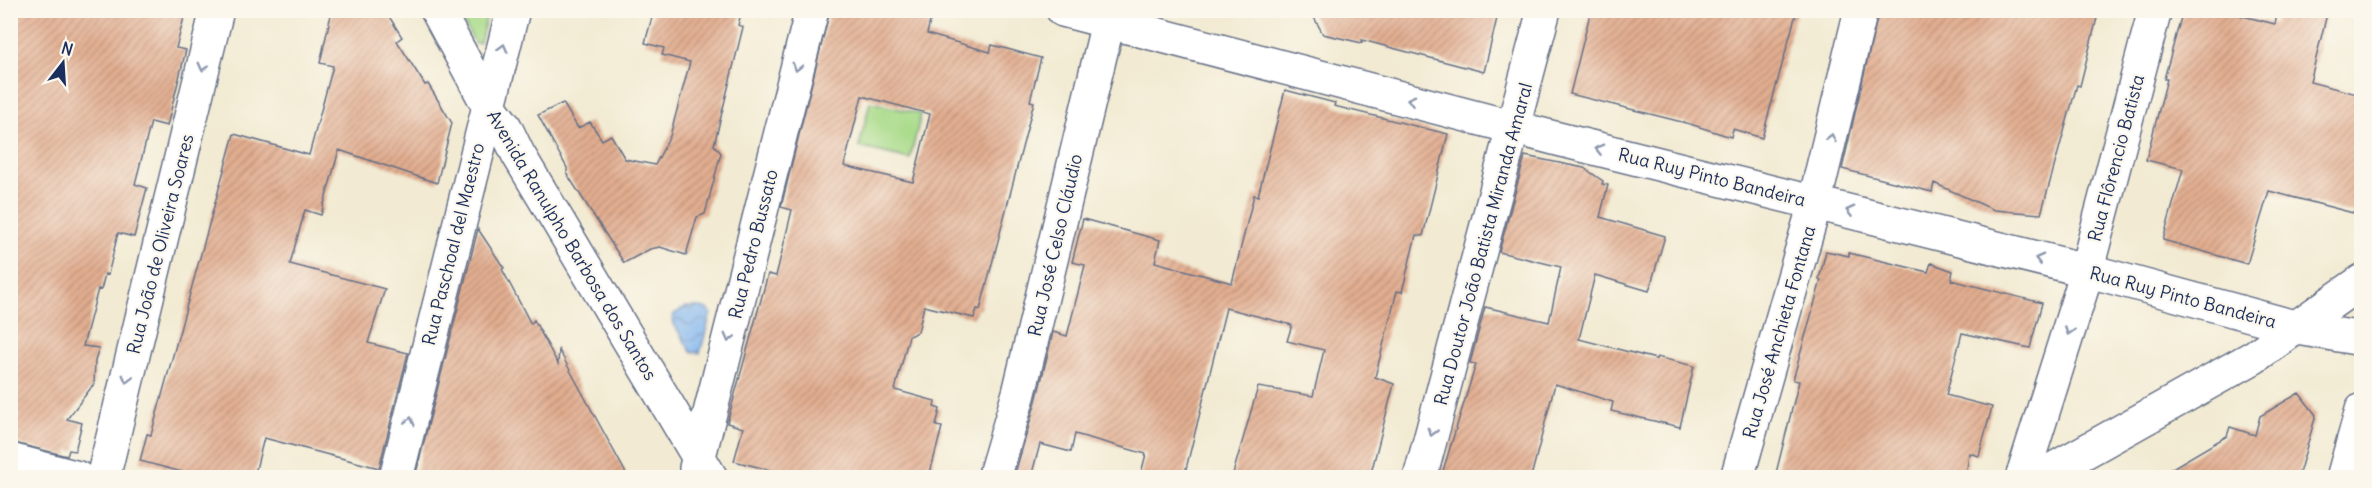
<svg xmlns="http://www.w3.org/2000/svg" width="2372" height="488" font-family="Delius,sans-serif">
<defs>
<pattern id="water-waves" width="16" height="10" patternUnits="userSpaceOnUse" patternTransform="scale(1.5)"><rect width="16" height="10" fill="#81b5ef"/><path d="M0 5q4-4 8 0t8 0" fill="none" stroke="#6994c5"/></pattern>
<pattern id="building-hatch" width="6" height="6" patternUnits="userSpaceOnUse" patternTransform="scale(1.5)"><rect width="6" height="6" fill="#e3ae90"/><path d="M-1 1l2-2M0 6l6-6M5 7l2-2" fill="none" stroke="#b78e79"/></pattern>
</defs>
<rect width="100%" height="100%" fill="#fbf7ec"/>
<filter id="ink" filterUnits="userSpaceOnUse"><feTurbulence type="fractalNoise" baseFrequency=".0167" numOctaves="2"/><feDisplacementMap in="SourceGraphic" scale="12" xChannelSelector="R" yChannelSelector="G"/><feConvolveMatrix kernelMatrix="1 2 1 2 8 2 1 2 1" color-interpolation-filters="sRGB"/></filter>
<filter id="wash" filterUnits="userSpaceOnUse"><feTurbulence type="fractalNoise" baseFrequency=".008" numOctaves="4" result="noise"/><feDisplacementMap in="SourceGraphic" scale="24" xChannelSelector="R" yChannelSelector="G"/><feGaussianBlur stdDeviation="1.35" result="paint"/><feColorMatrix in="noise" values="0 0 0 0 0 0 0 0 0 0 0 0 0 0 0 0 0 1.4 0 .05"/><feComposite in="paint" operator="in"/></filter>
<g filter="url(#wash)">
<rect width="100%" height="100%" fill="#f2ead2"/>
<!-- green -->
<path fill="#a9db8a" stroke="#628574" stroke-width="1.5" d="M457,11H488L480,43H475Z
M870,102L921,114L910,159L859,147Z"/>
<!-- water -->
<path fill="url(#water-waves)" stroke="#4e72a6" stroke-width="1.5" d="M686,307C694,307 705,305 711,313L700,353L691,352L672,321L674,314Z"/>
<g id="blocks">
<!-- building -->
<path fill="url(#building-hatch)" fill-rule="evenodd" d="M10,10H186L176,48L186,50L167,126L151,122L135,184L147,188L134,237L118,233L108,275L105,274L101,290L98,289L83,346L99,348L95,361L94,384L67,419L82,423L75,451L69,450L67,456L10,442Z
M332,10H385L402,37L397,41L425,85L428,84L452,123L437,183L339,150L321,215L305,210L290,264L385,289L368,343L408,353L379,468L264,438L254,477H201L140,461L147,434L151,435L234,134L309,155L333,66L320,63Z
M654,10H742L738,25L743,27L714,145L721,153L705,214L697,217L686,255L660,247L650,249L624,263L567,174V168L538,115L563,103L578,128L590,122L602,140L611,135L625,159L655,165L670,136L690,62L662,55L664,48L645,43Z
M830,10H909L931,17L927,34L990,52L992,45L1041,58L1030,101L1034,102L980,310L977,309L974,318L924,306L918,332L909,336L895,390L935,401L934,407L940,409L936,426L942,427L929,477H797L734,461L743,428L727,423L768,274L776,276L792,210L781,207ZM862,96L930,114L913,182L844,166Z
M1310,10H1499L1484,72L1362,40V43L1323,34Z
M1591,10H1797L1762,138L1733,129L1731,137L1690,124L1570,94Z
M1879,10H2099L2080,86L2077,85L2041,214L1994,210L1934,183L1932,192L1842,169Z
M2183,10H2219L2275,24L2278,10H2328L2310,82L2361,95V198L2357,214L2269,191L2247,264L2163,240L2183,169L2146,160L2167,79H2164Z
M1285,90L1335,103L1334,106L1448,134L1423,236L1416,235L1402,292L1397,291L1375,377L1394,384L1370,477H1232L1258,387L1313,396L1324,350L1287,341L1292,325L1226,308L1184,477H1140L1146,454L1075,434L1071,452L1040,444L1031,477H1014L1037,398L1053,332L1067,336L1085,265L1072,262L1083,219L1160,240L1155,262L1232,283L1254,195L1258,196Z
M1525,156L1584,168L1603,181L1602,184L1608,185L1600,217L1665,236L1649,291L1595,275L1579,339L1656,359L1657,357L1694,366L1680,427L1611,411L1613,402L1555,384L1531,477H1441L1476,364L1470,363L1485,307L1549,322L1561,267L1499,252Z
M478,229L504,268L502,269L531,324L534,320L558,364L559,350L628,477H415Z
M1826,251L1849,256V253L1928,272L1931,263L1953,271L1951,280L2042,303L2030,348L1962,333L1946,395L1992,407L1979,456L1969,453L1966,477H1775L1799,381L1793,380L1821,280L1819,279Z
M2299,393L2316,415L2298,477H2157L2227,436L2230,427L2255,435L2260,416Z"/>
</g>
</g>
<g filter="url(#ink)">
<use href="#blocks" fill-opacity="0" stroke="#667087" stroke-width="1.5"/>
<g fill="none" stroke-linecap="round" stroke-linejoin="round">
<!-- minor casing -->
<g stroke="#667087" stroke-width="36">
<path id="minor" d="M437,10L488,105L505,127L518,154L711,478
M1063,10L1558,139L2097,273L2298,328L2362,339
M10,460L78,478
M696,468L812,10
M103,478L217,10
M396,478L513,10
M1420,478L1544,10
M1737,478L1810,221L1861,10
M2022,478L2081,291L2155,10
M2038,478L2254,357L2362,281
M2343,478L2362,410"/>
</g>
<!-- tertiary casing -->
<g stroke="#667087" stroke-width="36">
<path id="tertiary" d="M994,478L1019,393L1111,10"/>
</g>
<!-- minor -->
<use href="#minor" stroke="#fff" stroke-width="33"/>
<!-- tertiary -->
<use href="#tertiary" stroke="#fff" stroke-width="33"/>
</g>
<!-- one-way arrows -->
<defs><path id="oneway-chevron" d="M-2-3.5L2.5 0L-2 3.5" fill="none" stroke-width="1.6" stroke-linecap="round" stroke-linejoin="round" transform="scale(1.5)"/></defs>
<g stroke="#8d97ae">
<use href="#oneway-chevron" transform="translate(503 48) rotate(-75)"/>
<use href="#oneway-chevron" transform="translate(203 67) rotate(104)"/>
<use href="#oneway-chevron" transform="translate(797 67) rotate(104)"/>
<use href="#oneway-chevron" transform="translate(1411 100) rotate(-166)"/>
<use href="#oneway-chevron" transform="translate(1831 138) rotate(-77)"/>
<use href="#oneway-chevron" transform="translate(1599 149) rotate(-166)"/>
<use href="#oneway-chevron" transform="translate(1850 211) rotate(-166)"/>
<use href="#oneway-chevron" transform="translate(2039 259) rotate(-166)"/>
<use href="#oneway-chevron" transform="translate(2069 331) rotate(108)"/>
<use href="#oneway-chevron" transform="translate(729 338) rotate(104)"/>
<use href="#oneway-chevron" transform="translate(127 379) rotate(104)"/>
<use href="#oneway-chevron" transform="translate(410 421) rotate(-76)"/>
<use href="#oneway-chevron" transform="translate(1432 432) rotate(105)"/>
</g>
</g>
<g text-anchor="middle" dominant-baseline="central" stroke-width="4.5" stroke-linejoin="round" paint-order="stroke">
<!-- street labels -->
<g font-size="18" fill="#1b2f5e" stroke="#fbf7ec">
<text transform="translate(2116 158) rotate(-75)">Rua Flôrencio Batista</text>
<text transform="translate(1712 177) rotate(14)">Rua Ruy Pinto Bandeira</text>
<text transform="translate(160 244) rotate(-76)">Rua João de Oliveira Soares</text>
<text transform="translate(453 244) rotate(-76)">Rua Paschoal del Maestro</text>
<text transform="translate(753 244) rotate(-76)">Rua Pedro Bussato</text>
<text transform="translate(1483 244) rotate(-75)">Rua Doutor João Batista Miranda Amaral</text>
<text transform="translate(572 245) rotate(59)">Avenida Ranulpho Barbosa dos Santos</text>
<text transform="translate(1055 245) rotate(-77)">Rua José Celso Cláudio</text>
<text transform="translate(2183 297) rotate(15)">Rua Ruy Pinto Bandeira</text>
<text transform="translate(1779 332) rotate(-74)">Rua José Anchieta Fontana</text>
</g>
</g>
<!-- margin -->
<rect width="2372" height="488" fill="none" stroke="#fbf7ec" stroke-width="36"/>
<!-- north arrow -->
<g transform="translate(63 63) rotate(17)" stroke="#fbf7ec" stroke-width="4.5" paint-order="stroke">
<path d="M0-4.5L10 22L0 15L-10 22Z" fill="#1b2f5e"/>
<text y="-9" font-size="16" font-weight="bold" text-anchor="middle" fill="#1b2f5e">N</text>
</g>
</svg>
